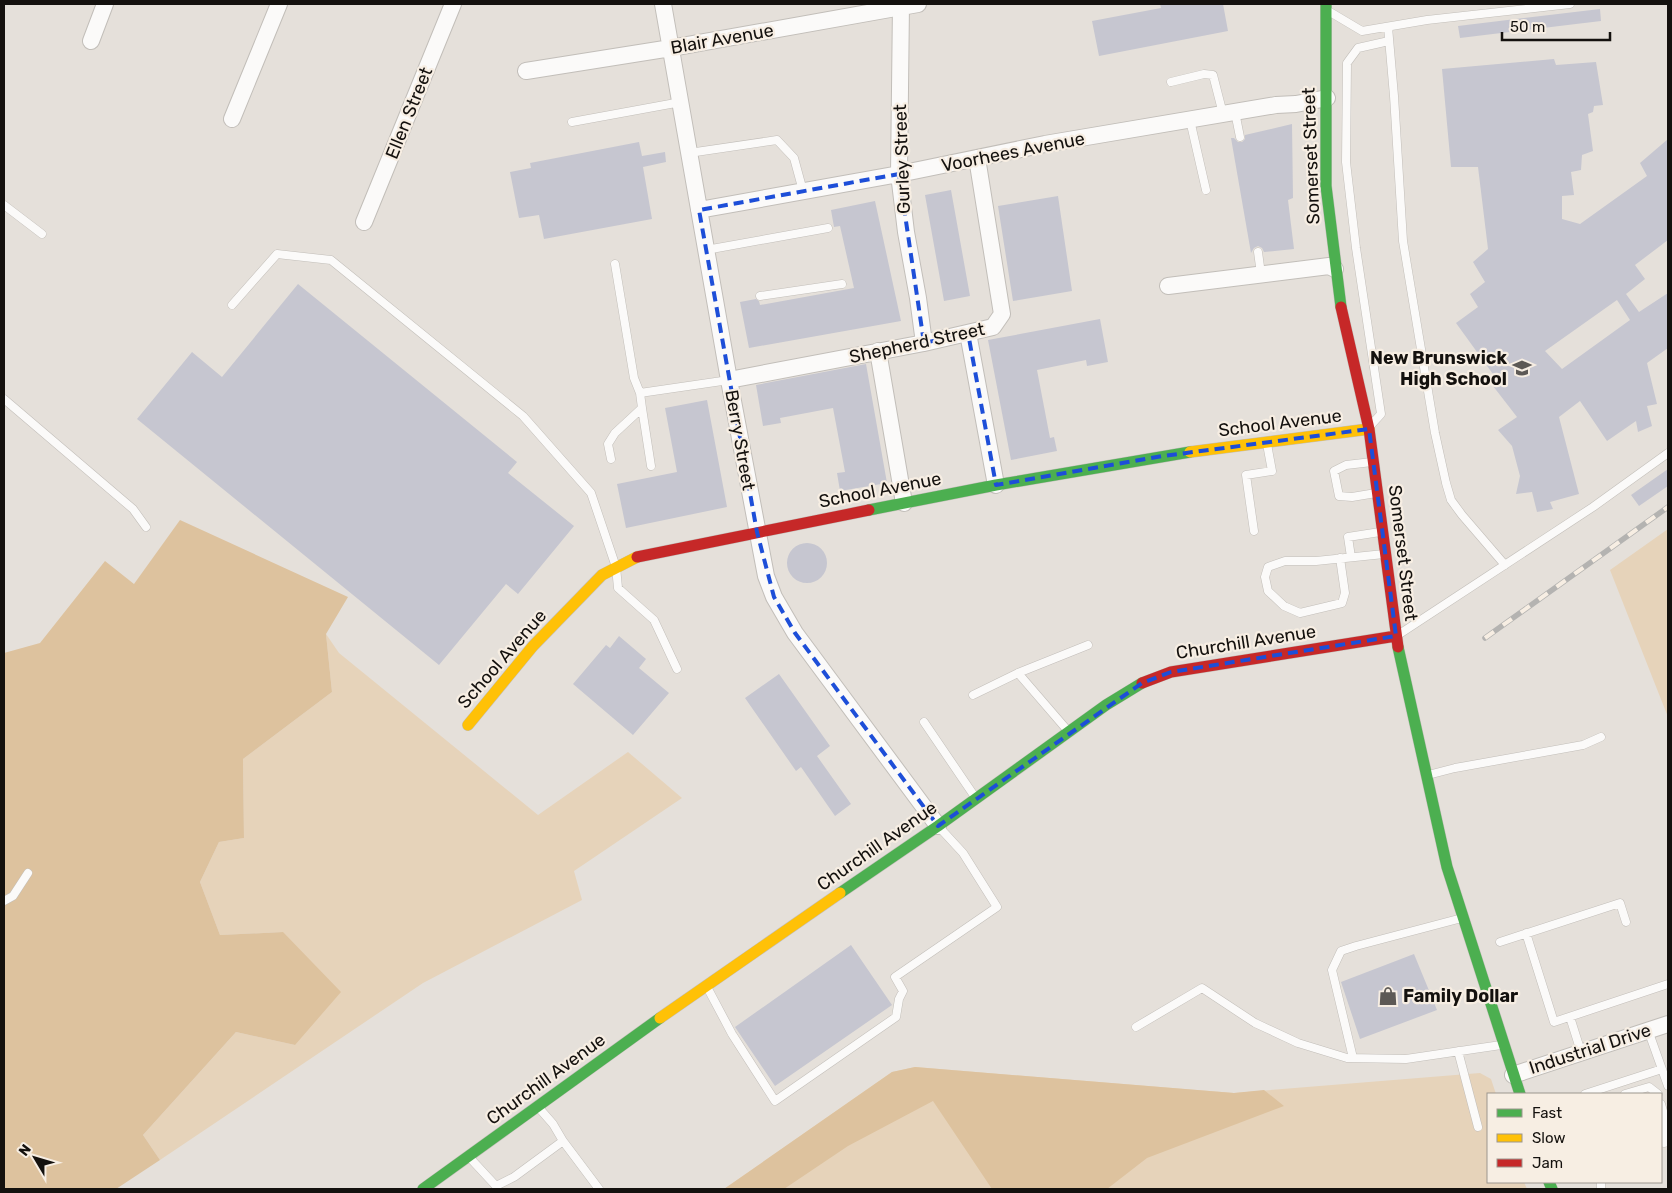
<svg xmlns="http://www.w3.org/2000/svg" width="1672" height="1193" font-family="Rubik,sans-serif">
<rect width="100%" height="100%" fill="#e5e0da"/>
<!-- green -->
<path fill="#e6d3ba" d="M1668,529V717L1610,570Z
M326,634L339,653L538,815L628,752L682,798L574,871L582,900L423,983L160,1160L143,1135L236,1032L295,1045L283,932L220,935L200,882L219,842L244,838L243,759L332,692Z
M915,1067L1234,1093L1480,1073L1491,1079L1496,1094H1488V1182H1524L1527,1189H724L892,1072Z"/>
<!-- forest -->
<path fill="#ddc29e" d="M180,520L348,597L326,634L332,692L243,759L244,838L219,842L200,882L220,935L283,932L341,992L295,1045L236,1032L143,1135L160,1160L116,1189H4V653L40,643L105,561L134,584Z
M915,1067L1234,1093L1264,1090L1284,1106L1147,1158L1107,1189H992L933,1101L848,1146L784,1189H724L892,1072Z"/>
<!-- building -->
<path fill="#c6c6d0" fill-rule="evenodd" d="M1160,4H1223L1228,31L1099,56L1092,21L1161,8Z
M1600,9L1601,21L1460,38L1458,26Z
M1554,59L1556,65L1596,62L1603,105L1594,106L1593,112L1588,114L1593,151L1582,155L1581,170L1571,172L1574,195L1562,196V219L1580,224L1647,176L1640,163L1668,139V240L1635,265L1645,279L1626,294L1639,312L1668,293V348L1647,363L1657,404L1647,406L1652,426L1638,432L1636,421L1607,441L1580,401L1559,417L1579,494L1550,502L1553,509L1537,512L1532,492L1516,494L1520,476L1512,446L1498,430L1517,417L1493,386L1498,381L1456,323L1478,307L1470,294L1485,282L1473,262L1488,249L1478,167H1451L1442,69ZM1617,300L1630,320L1562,369L1545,351Z
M1292,124L1293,198L1288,200L1294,249L1264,252L1262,248L1258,246L1254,248L1251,253L1231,138H1234L1238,142H1242L1245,139V135Z
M639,142L642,156L665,152L666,162L643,167L652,219L544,239L539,215L519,218L510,172L531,168L530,163Z
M951,190L970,296L944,301L925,195Z
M1058,196L1072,291L1013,301L998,206Z
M875,201L901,321L749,348L740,302L756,299L759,301L760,305L854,288L840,226L834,227L831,210Z
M298,284L517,462L508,473L574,526L518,594L506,584L439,665L137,419L192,352L222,377Z
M1100,319L1108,362L1087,366L1086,360L1037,370L1050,438L1054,437L1057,451L1011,460L988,340Z
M866,364L887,483L840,491L837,473L845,472L833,408L780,418L781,423L763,426L756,385Z
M707,400L727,507L626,528L617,484L677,472L665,408Z
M1668,469V486L1639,506L1631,495Z
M787 563a20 20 0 1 1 40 0a20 20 0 1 1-40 0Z
M619,636L646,659L639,668L669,693L633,735L573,684L606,645L610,648Z
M779,674L830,746L817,756L851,804L835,816L801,767L796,771L745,698Z
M851,945L892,1005L775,1086L735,1027Z
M1414,954L1437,1010L1360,1039L1341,982Z"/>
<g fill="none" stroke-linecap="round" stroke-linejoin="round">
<!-- lane casing -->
<g stroke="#c2beb9" stroke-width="9">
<path id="lane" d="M1330,12L1362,31L1427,20L1570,4
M1388,27L1394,96L1403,241L1435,433L1446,483L1451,500L1462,515L1505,565
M1171,82L1204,74L1213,75L1223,114
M1235,112L1240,137
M1190,120L1206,190
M572,122L681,102
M689,153L777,140L794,158L803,191
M4,205L42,234
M706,250L828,228
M1258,252L1261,274
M615,264L634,378L640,393L729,380
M760,296L842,284
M232,305L277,254L331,260L523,416L591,493L616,567L618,588L654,620L677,669
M4,399L133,509L146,527
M642,408L651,466
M1371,425L1381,414L1356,248L1346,162L1347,63L1358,48L1389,41
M611,459L608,444L615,433L642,408L640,393
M1372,462L1346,465L1334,471L1339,496L1352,497L1376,493
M1254,531L1246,475L1272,471L1267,444
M1351,557L1348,537L1380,532
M1340,558L1345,593L1342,603L1300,613L1284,606L1268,591L1265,577L1268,567L1285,561H1316L1384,554
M1398,635L1593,507L1668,453
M1018,673L1068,731
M973,695L1018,673L1088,645
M924,722L975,797
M1428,775L1455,768L1583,745L1601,737
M4,901L13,896L28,873
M1526,933L1554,1022L1668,984
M1500,942L1620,903L1626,922
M707,987L732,1034L775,1101L896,1017L899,999L903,991L895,977L997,907L963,853L939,827
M1570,1017L1581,1052
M1136,1027L1202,988L1255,1023L1298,1043L1347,1058L1406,1059L1501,1045
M1648,1030L1668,1086
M1458,1051L1478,1127
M1353,1058L1332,970L1341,951L1356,946L1462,918
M1585,1094L1662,1069
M1625,1094L1649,1087L1658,1094
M1661,1104L1665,1118L1664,1143
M563,1141L599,1189
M470,1158L496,1186L514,1177L563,1141L553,1124L539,1108
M1601,1182V1189"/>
</g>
<!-- street casing -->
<g stroke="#c2beb9" stroke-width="18">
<path id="street" d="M663,4L729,380L766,576L774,597L795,633L938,826
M901,4L899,174L906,232L918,298L924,343
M91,41L105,4
M526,71L671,48L918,4
M232,119L279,4
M699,210L899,174L1045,144L1276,105L1296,104L1327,98
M364,222L453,4
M1168,286L1329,266L1335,269
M968,333L996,485
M878,351L904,503
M729,380L924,343L993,327L1002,314L977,158
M1513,1075L1668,1024"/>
</g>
<!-- fast casing -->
<g stroke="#c2beb9" stroke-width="12">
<path id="fast" d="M1326,4V186L1341,307
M869,510L996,485L1190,452
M1398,647L1447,867L1520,1094
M840,893L938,826L1106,705L1142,683
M1549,1182L1552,1189
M423,1189L660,1018"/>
</g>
<!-- slow casing -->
<g stroke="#c2beb9" stroke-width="12">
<path id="slow" d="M1190,452L1369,429
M468,725L533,646L602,575L637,557
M660,1018L840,893"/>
</g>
<!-- jam casing -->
<g stroke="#c2beb9" stroke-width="12">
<path id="jam" d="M1341,307L1369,429L1398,647
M637,557L869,510
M1142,683L1171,672L1396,636"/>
</g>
<!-- lane -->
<use href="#lane" stroke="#fbfaf9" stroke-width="8"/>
<!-- street -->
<use href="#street" stroke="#fbfaf9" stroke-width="16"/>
<!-- fast -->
<use href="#fast" stroke="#4caf50" stroke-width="11"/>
<!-- slow -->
<use href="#slow" stroke="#ffc107" stroke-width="11"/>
<!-- jam -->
<use href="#jam" stroke="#c62828" stroke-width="11"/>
<!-- rail casing -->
<g stroke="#b4b3b1" stroke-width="5.5">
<path id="rail" d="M1485,638L1668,507"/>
</g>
<!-- rail -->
<use href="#rail" stroke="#f7eee3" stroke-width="4" stroke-dasharray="11" stroke-linecap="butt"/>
</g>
<!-- marked area -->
<path fill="none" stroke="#1d4ed8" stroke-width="4" stroke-dasharray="10 6" stroke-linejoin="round" d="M899,174L924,343L968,333L996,485L1163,456L1369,429L1396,636L1171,672L1142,683L938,826L795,633L774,597L757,532L699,210Z"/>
<!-- icons -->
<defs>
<g id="school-bare" transform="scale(1.5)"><path d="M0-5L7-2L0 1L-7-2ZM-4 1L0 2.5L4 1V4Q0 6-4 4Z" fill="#5d5955" stroke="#f7eee3" stroke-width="2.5" paint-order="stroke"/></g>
<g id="shop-bare" transform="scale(1.5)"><path d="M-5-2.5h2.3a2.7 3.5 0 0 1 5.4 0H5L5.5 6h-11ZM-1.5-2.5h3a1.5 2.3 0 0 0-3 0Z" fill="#5d5955" stroke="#f7eee3" stroke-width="2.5" paint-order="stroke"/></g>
</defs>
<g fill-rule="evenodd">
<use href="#school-bare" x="1522" y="368"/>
<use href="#shop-bare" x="1388" y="996"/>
</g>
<g text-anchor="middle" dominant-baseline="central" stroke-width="4.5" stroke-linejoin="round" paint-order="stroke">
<!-- street labels -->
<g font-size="18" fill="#14110e" stroke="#f7eee3">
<text transform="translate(722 39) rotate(-10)">Blair Avenue</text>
<text transform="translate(409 113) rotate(-68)">Ellen Street</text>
<text transform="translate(1013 152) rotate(-11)">Voorhees Avenue</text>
<text transform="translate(1311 156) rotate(-92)">Somerset Street</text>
<text transform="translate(902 159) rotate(-92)">Gurley Street</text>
<text transform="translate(917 343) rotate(-12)">Shepherd Street</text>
<text transform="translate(1280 423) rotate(-7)">School Avenue</text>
<text transform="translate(740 440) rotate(80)">Berry Street</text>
<text transform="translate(880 490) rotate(-11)">School Avenue</text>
<text transform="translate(1403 553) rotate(83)">Somerset Street</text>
<text transform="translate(1246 642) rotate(-9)">Churchill Avenue</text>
<text transform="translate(502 659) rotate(-49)">School Avenue</text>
<text transform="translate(877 846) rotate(-35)">Churchill Avenue</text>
<text transform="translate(1590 1049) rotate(-18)">Industrial Drive</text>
<text transform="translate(546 1079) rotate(-36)">Churchill Avenue</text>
</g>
<!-- poi labels -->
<g font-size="18" font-weight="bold" fill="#14110e" stroke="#f7eee3" text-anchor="end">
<text x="1507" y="358">New Brunswick<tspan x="1507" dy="21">High School</tspan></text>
<text x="1403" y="996" text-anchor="start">Family Dollar</text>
</g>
</g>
<!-- border -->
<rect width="1672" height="1193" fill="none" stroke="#14110e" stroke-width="10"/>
<!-- legend -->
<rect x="1487" y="1093" width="175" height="90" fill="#f7eee3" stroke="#9c968e"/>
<rect x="1497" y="1109" width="25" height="8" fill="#4caf50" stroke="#9c968e"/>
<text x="1532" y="1118" font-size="15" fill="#14110e">Fast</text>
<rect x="1497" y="1134" width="25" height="8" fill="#ffc107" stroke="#9c968e"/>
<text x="1532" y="1143" font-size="15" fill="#14110e">Slow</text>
<rect x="1497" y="1159" width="25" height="8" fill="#c62828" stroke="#9c968e"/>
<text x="1532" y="1168" font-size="15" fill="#14110e">Jam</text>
<!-- north arrow -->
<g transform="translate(35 1158) rotate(308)" stroke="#f7eee3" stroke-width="4" paint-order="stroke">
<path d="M0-4L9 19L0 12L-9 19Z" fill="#14110e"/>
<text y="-8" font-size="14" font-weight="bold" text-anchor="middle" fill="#14110e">N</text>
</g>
<!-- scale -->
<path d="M1502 32v8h108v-8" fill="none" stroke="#14110e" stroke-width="2.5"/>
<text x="1510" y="32" font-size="15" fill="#14110e" stroke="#f7eee3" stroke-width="4" paint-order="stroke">50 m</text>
</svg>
